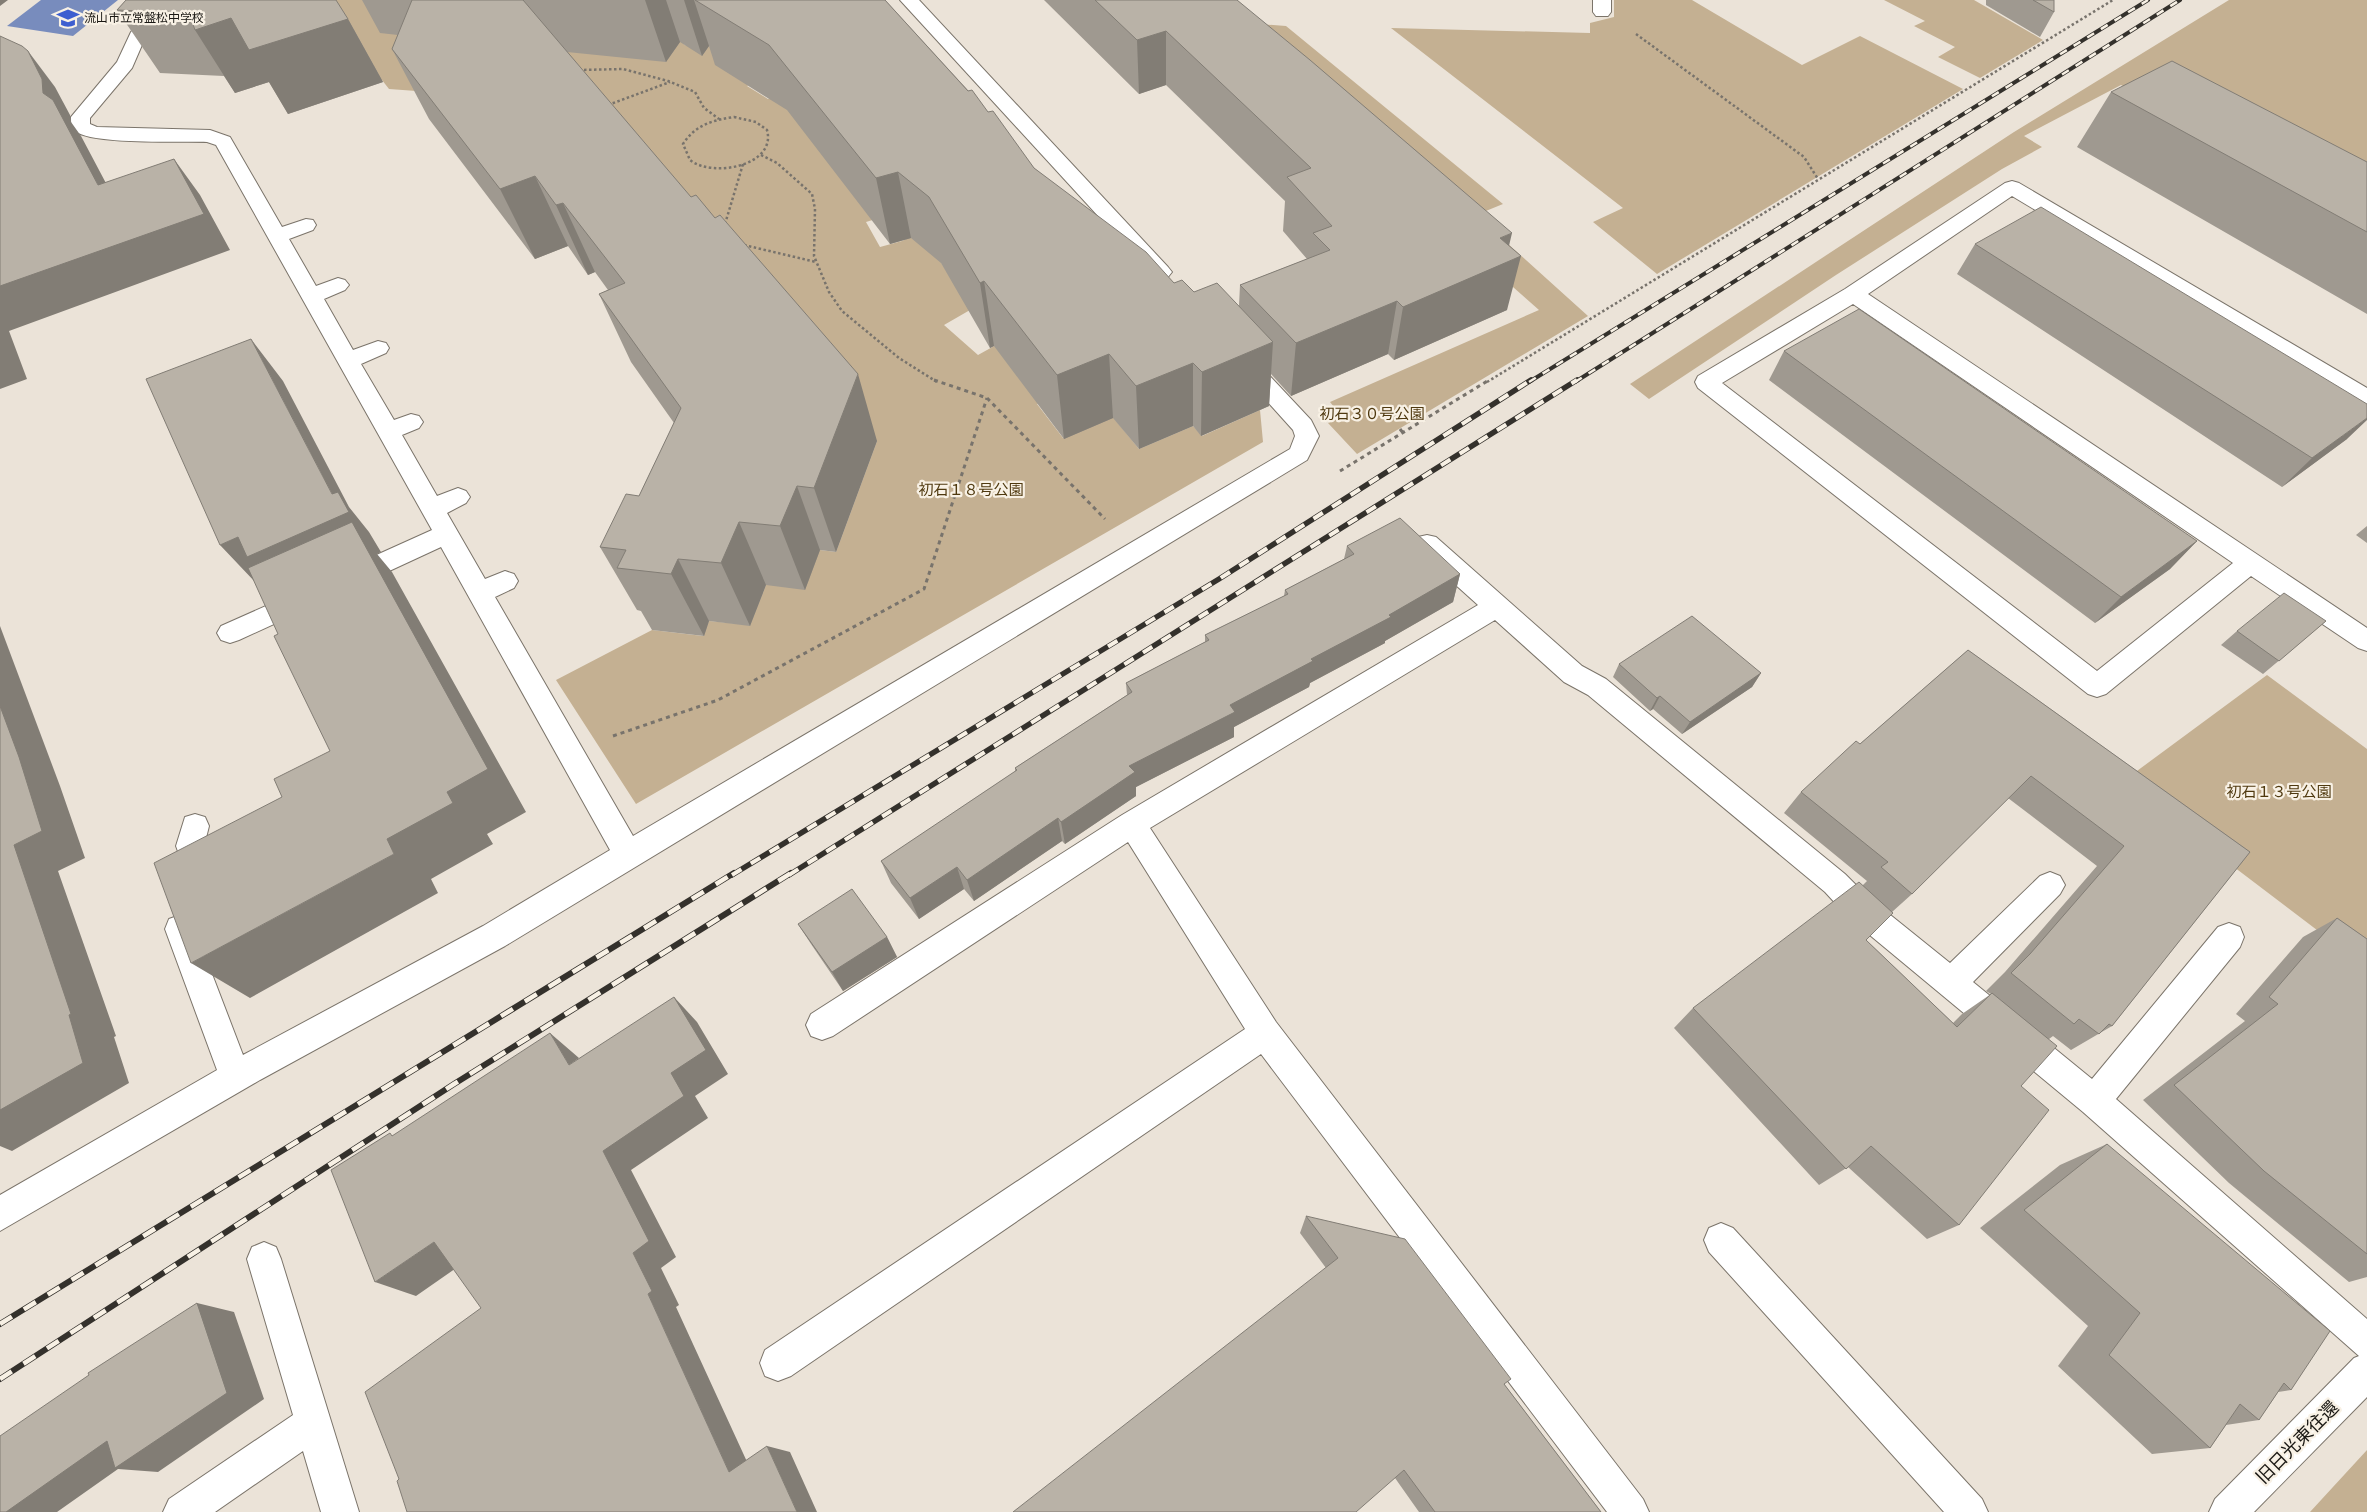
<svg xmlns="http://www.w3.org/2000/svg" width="2367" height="1512" font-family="Raleway,'Noto Sans JP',sans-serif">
<rect width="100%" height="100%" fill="#ebe3d8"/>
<!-- green -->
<path fill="#c4b092" d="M239,0H470L550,36L676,40L686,41L684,45L705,47L707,45L762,78L747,86L768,99L800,82L892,214L866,222L880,247L902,241L922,231L970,310L944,325L978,355L1005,340L1067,392L1037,404L1063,438L1087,428L1104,406L1139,449L1193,426L1202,436L1260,410L1263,442L636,804L556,680L652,630L703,636L709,621L750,625L766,585L820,550L836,552L877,441L430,92L389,89L382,80Z
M1188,0L1216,21L1286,26L1503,204L1476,215L1588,316L1357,454L1328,423L1342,417L1330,402L1539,310Z
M1614,0H1692L1802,65L1860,36L1963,89L1657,274L1593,222L1623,208L1391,28L1590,33V23L1614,17Z
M1884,0H1974L2043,40L1980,78L1938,57L1955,47L1914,26L1925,21Z
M2229,0H2367V217L2121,85L2024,136L2042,147L2002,169L1836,275L1649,399L1630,384L2014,132Z
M2267,675L2367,749V968L2122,782Z
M2367,1450V1512H2310Z"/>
<!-- water -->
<path fill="#788cbd" d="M41,0H118L73,36L7,26Z"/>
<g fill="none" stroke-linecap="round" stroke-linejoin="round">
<!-- minor casing -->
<g stroke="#7b746a" stroke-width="2">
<path id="minor" d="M163,0H188L185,4L175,8L145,38L132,68L90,118V124L97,127L210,130L230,137L282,227L306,219L313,220L316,225L313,230L289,239L316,286L338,278L345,280L349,285L345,290L324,299L353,350L378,341L386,343L389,348L386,353L361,364L394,420L411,414L419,416L423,422L419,428L402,435L437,496L458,488L466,491L470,497L466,503L447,513L485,579L505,571L514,574L518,581L514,588L495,597L633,836L1290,449L1295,436L1293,430L1236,367L1233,362L1236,357L1244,354L1252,357L1311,420L1319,436L1307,460L505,946L260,1080L0,1231V1195L217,1070L165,929L169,919L180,915L191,919L243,1055L483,926L610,850L441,547L359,585L350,588L341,585L337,578L341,571L432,530L216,145L207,142C181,141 92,145 75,131C71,128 71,122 71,117L117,62L131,32Z
M900,0H919L1168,267L1172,272L1168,277L1161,279L1154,277Z
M1593,0H1611V12L1608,16H1596L1593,12Z
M2012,181L2019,183L2367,388V406L2359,404L2012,196L1868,294L2367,628V651L2358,648L2251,576L2106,694L2097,697L2088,694L1698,388L1695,382L1698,376L1845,289L2005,183ZM1853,304L2233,563L2097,671L1722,383Z
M1427,535L1436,537L1582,666L1606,679L1845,874L1868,897L1950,963L2040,876L2050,872L2060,876L2065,885L2060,894L1973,982L2092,1079L2218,927L2229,923L2240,927L2244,937L2240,947L2116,1099L2367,1319V1397L2254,1512H2209L2215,1499L2354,1358L2359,1356L2083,1112L1848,917L1825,892L1588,695L1564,682L1495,620L1150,828L1276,1022L1643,1499L1649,1512H1607L1261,1054L791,1376L778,1381L765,1376L760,1363L765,1350L1245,1029L1128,842L833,1036L822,1040L811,1036L806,1025L811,1014L1122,815L1478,605L1418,551L1415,544L1418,537Z
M302,590L311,593L315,600L311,607L239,640L230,643L221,640L217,633L221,626Z
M195,814L205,817L209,826L204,846L216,878L211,887L201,891L191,887L176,846L185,817Z
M1721,1223L1733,1228L1982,1499L1988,1512H1944L1709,1252L1704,1240L1709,1228Z
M264,1242L276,1247L281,1259L359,1512H321L303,1451L215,1512H163L169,1499L293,1415L247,1259L252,1247Z"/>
</g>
<!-- path-far1 -->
<path stroke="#78736c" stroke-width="2.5" stroke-dasharray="2.5 2.5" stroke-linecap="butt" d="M1636,34L1804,157L1818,179
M579,70L623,69L668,81L695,92L704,108L719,119
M608,105L670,82
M734,117L756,122L767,130C777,166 712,178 690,160L683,144C695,125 713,120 734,117Z
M761,155L777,163L812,194L815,209L814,256L829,292L842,311L899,358L937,382
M725,224L743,164
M744,245L816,262
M1487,382L2113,0"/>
<!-- path -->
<path stroke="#78736c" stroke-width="3" stroke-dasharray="4 4" stroke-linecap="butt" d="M934,380L987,398L1105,519
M1400,429L1403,433
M1340,471L1489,380
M613,736L718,700L924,589L987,398"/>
<!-- minor -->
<use href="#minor" fill="#fff" fill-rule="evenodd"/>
<!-- rail-far2 casing -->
<g stroke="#34312c" stroke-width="4">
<path id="rail-far2" d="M1529,382L2148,0
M1575,382L2180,0"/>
</g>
<!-- rail-far1 casing -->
<g stroke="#34312c" stroke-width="5.5">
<path id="rail-far1" d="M732,875L1219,579L1531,380
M789,875L1577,380"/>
</g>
<!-- rail casing -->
<g stroke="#34312c" stroke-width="6">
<path id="rail" d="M0,1324L734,873
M0,1379L454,1084L791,873"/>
</g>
<!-- rail-far2 -->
<use href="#rail-far2" stroke="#f8f1e5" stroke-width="2.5" stroke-dasharray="8" stroke-linecap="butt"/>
<!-- rail-far1 -->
<use href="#rail-far1" stroke="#f8f1e5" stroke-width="4" stroke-dasharray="11" stroke-linecap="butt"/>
<!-- rail -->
<use href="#rail" stroke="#f8f1e5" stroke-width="4.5" stroke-dasharray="14" stroke-linecap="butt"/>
</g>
<!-- wall -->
<path fill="#9f9990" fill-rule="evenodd" d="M126,0L348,19L383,82L288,114L269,82L235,93L224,76L160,73L117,10Z
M362,0H885L988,112L1034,168L1174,283L1194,292L1239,306L1240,285L1307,259L1283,231L1285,201L1166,85L1139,94L1044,0H1237L1509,246L1507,310L1394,360L1388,354L1291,396L1271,374L1269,406L1201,436L1193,426L1139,449L1113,418L1064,439L994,346L990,348L941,263L911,238L890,244L787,110L715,65L709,46L702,56L680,42L666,62L567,52L877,441L836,552L820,550L805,590L766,585L750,626L709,621L704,636L652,630L641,611L637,610L600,547L639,496L674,423L631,362L599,294L608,290L595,272L588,275L568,246L535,259L429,119L392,49L398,35L380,33Z
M1986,0H2054V12L2040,37L1986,5Z
M2111,92L2367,162V314L2077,147Z
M1975,244L2347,439L2282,487L1957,274Z
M1784,351L2197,541L2170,569L2095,623L1769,380Z
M2367,526V543L2356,535Z
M1347,546L1460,574L1453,602L1385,641V643L1310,683L1309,687L1234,727V737L1136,787V796L1065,844L1062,841L974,901L964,889L919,919L891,883L881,861L1015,772V768L1127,695L1126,683L1205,642V635L1284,596L1285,590L1344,559Z
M2326,621L2263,674L2221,645L2237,631Z
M1968,650L2250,852L2112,1026L2071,1050L2053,1036L2049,1039L2021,1086L1959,1225L1927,1239L1848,1167L1819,1185L1674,1028L1693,1008L1863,885L1867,881L1784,813L1801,792L1860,744ZM2008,798L2097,866L2005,972L1986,991L1991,994L1962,1014L1953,1023L1866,940L1892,912L1912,894Z
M1619,664L1761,673L1752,687L1682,734L1653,709L1650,711L1613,677Z
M2337,918L2367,939V1277L2349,1282L2229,1183L2143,1100L2245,1021L2236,1014L2303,937Z
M798,924L887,937L897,957L843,991L811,944Z
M2107,1144L2291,1390L2278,1392L2259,1420L2226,1425L2210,1448L2152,1454L2058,1366L2088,1326L1980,1228L2060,1165Z
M1306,1216L1504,1384L1601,1512H1419L1395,1478L1326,1268L1300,1233Z"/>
<!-- shaded-wall -->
<path fill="#827d75" d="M0,0H8L0,6Z
M645,0H666L680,42L666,62Z
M684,0H694L709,46L702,56Z
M231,18L348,19L383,82L288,114L269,82L235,93L195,30Z
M1166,31V85L1139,94L1137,40Z
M28,51L55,87L70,115L71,122L81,136L126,221L98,185L43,93Z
M174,159L200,195L230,250L9,331L27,379L0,389V286Z
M898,172L911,238L890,244L876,178Z
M535,176L568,246L535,259L500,189Z
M563,203L595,272L588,275L556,205Z
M1512,233L1505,263L1521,256L1507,310L1394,360L1403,307L1500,238Z
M984,281L994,346L990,348L980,283Z
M1397,301L1388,354L1291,396L1296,343Z
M251,339L283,381L349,507L369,532L381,552L377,554L392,572L526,812L487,834L493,844L431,879L438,893L250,998L191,963L394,854L257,584L220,545L332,494Z
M1273,342L1269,406L1201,436L1202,372Z
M1109,354L1113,418L1064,439L1057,375Z
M1193,363V426L1139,449L1136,386Z
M858,374L877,441L836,552L814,488Z
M2367,418V420L2347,439L2282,487L2312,458Z
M797,486L820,550L805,590L780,526Z
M739,522L766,585L750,626L721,563Z
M2197,541L2170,569L2095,623L2121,597Z
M678,559L709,621L704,636L671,574Z
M1460,574L1453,602L1385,641V643L1310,683L1309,687L1234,727V737L1136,787V796L1065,844L1061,822L1129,766L1230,705Z
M0,626L60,786L85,858L58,871L116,1036L114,1037L129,1083L12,1151L0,1146V1110L14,845L0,706Z
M1761,673L1752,687L1682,734L1690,722Z
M1660,696L1653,709L1650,711L1657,698Z
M1058,818L1062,841L974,901L967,880Z
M957,867L964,889L919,919L910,898Z
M887,937L897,957L843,991L832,972Z
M674,997L697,1022L728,1074L695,1096L708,1118L631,1170L676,1257L661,1268L679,1305L676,1307L754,1477L729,1472L648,1294L633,1253L603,1151L671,1073Z
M550,1033L579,1058L569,1065Z
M434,1242L472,1257L416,1296L375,1282Z
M197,1303L234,1312L264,1399L158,1472L118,1469L57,1512H6Z
M767,1446L790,1452L817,1512H797Z"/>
<!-- building -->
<path fill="#b9b2a7" stroke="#827d75" d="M126,0H336L348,19L249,50L231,18L195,30L189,13L117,10Z
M412,0H523L691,197L696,195L715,218L720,215L858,374L814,488L797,486L780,526L739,522L721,563L678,559L671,574L617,568L626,550L600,547L626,494L639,496L681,408L599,294L625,283L563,203L556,205L535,176L500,189L392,49Z
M695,0H885L968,91L972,90L988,112L993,111L1034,168L1146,252L1174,283L1182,280L1194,292L1217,283L1273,342L1202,372L1193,363L1136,386L1109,354L1057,375L984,281L980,283L929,197L898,172L876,178L769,45Z
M1095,0H1237L1310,60L1512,233L1500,238L1521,256L1403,307L1397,301L1296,343L1240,285L1330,250L1313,233L1332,226L1287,177L1311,168L1166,31L1137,40Z
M2033,0H2054V12Z
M0,36L22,46L28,51L42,79L43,93L53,100L98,185L174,159L204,214L0,286Z
M2172,61L2367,162V232L2111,92Z
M2041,207L2367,404V418L2312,458L1975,244Z
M1859,309L2197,541L2121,597L1784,351Z
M251,339L332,494L338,492L349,512L247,557L238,537L220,545L146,379Z
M1400,518L1460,574L1389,615L1391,617L1311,659L1313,661L1230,705L1235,712L1129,766L1135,772L1061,822L1058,818L967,880L957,867L910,898L881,861L1017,770L1015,768L1132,692L1126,683L1209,640L1205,635L1288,594L1285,590L1354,554L1347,546Z
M352,522L488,769L447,792L453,803L387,839L394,854L191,963L154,863L282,797L274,779L330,751L274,636L278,634L248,568Z
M2284,593L2326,621L2279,661L2237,631Z
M1692,616L1761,673L1690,722L1660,696L1657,698L1619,664Z
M1968,650L2250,852L2112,1026L2109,1024L2099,1034L2079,1019L2074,1024L2011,973L2030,954L2124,846L2031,776L1912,894L1881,867L1888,862L1801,792L1856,741L1860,744Z
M0,706L19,757L42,831L14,845L71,1014L69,1015L83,1063L0,1110Z
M1859,882L1893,913L1866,940L1957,1027L1992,993L2057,1046L2021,1086L2049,1110L1959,1225L1871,1146L1846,1169L1693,1008Z
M852,889L887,937L832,972L798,924Z
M2337,918L2367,939V1254L2264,1171L2174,1085L2278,1004L2269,997Z
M674,997L706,1050L671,1073L684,1096L603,1151L649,1241L633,1253L652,1291L648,1294L729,1472L767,1446L797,1512H407L397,1481L399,1479L365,1392L481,1308L434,1242L375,1282L331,1170L390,1133L392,1136L550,1033L569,1065Z
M2107,1144L2330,1331L2291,1390L2284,1383L2259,1420L2240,1404L2210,1448L2109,1355L2140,1313L2024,1210Z
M1306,1216L1405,1239L1511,1379L1504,1384L1601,1512H1435L1404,1470L1356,1512H1013L1338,1258Z
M197,1303L227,1393L115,1468L107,1441L6,1512H0V1436L89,1375L88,1373Z"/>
<!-- icons -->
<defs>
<g id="school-bare" transform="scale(1.725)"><path d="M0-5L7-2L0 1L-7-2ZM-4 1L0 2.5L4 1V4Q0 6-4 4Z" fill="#3d5ed0" stroke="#f8f1e5" stroke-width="2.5" paint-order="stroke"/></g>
</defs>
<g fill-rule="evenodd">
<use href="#school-bare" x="68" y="18"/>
</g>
<g text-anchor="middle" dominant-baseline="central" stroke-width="4.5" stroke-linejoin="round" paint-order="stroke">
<!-- far-poi labels -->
<g font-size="12" fill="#191713" stroke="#f8f1e5" text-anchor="start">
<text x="84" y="18">流山市立常盤松中学校</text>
</g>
<!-- park labels -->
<g font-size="15" fill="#4f390f" stroke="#f8f1e5">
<text x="1372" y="414">初石３０号公園</text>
<text x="971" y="490">初石１８号公園</text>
<text x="2279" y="792">初石１３号公園</text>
</g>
<!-- near-street labels -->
<g font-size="18" fill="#191713" stroke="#f8f1e5">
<text transform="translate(2297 1442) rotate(-45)">旧日光東往還</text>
</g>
</g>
</svg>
